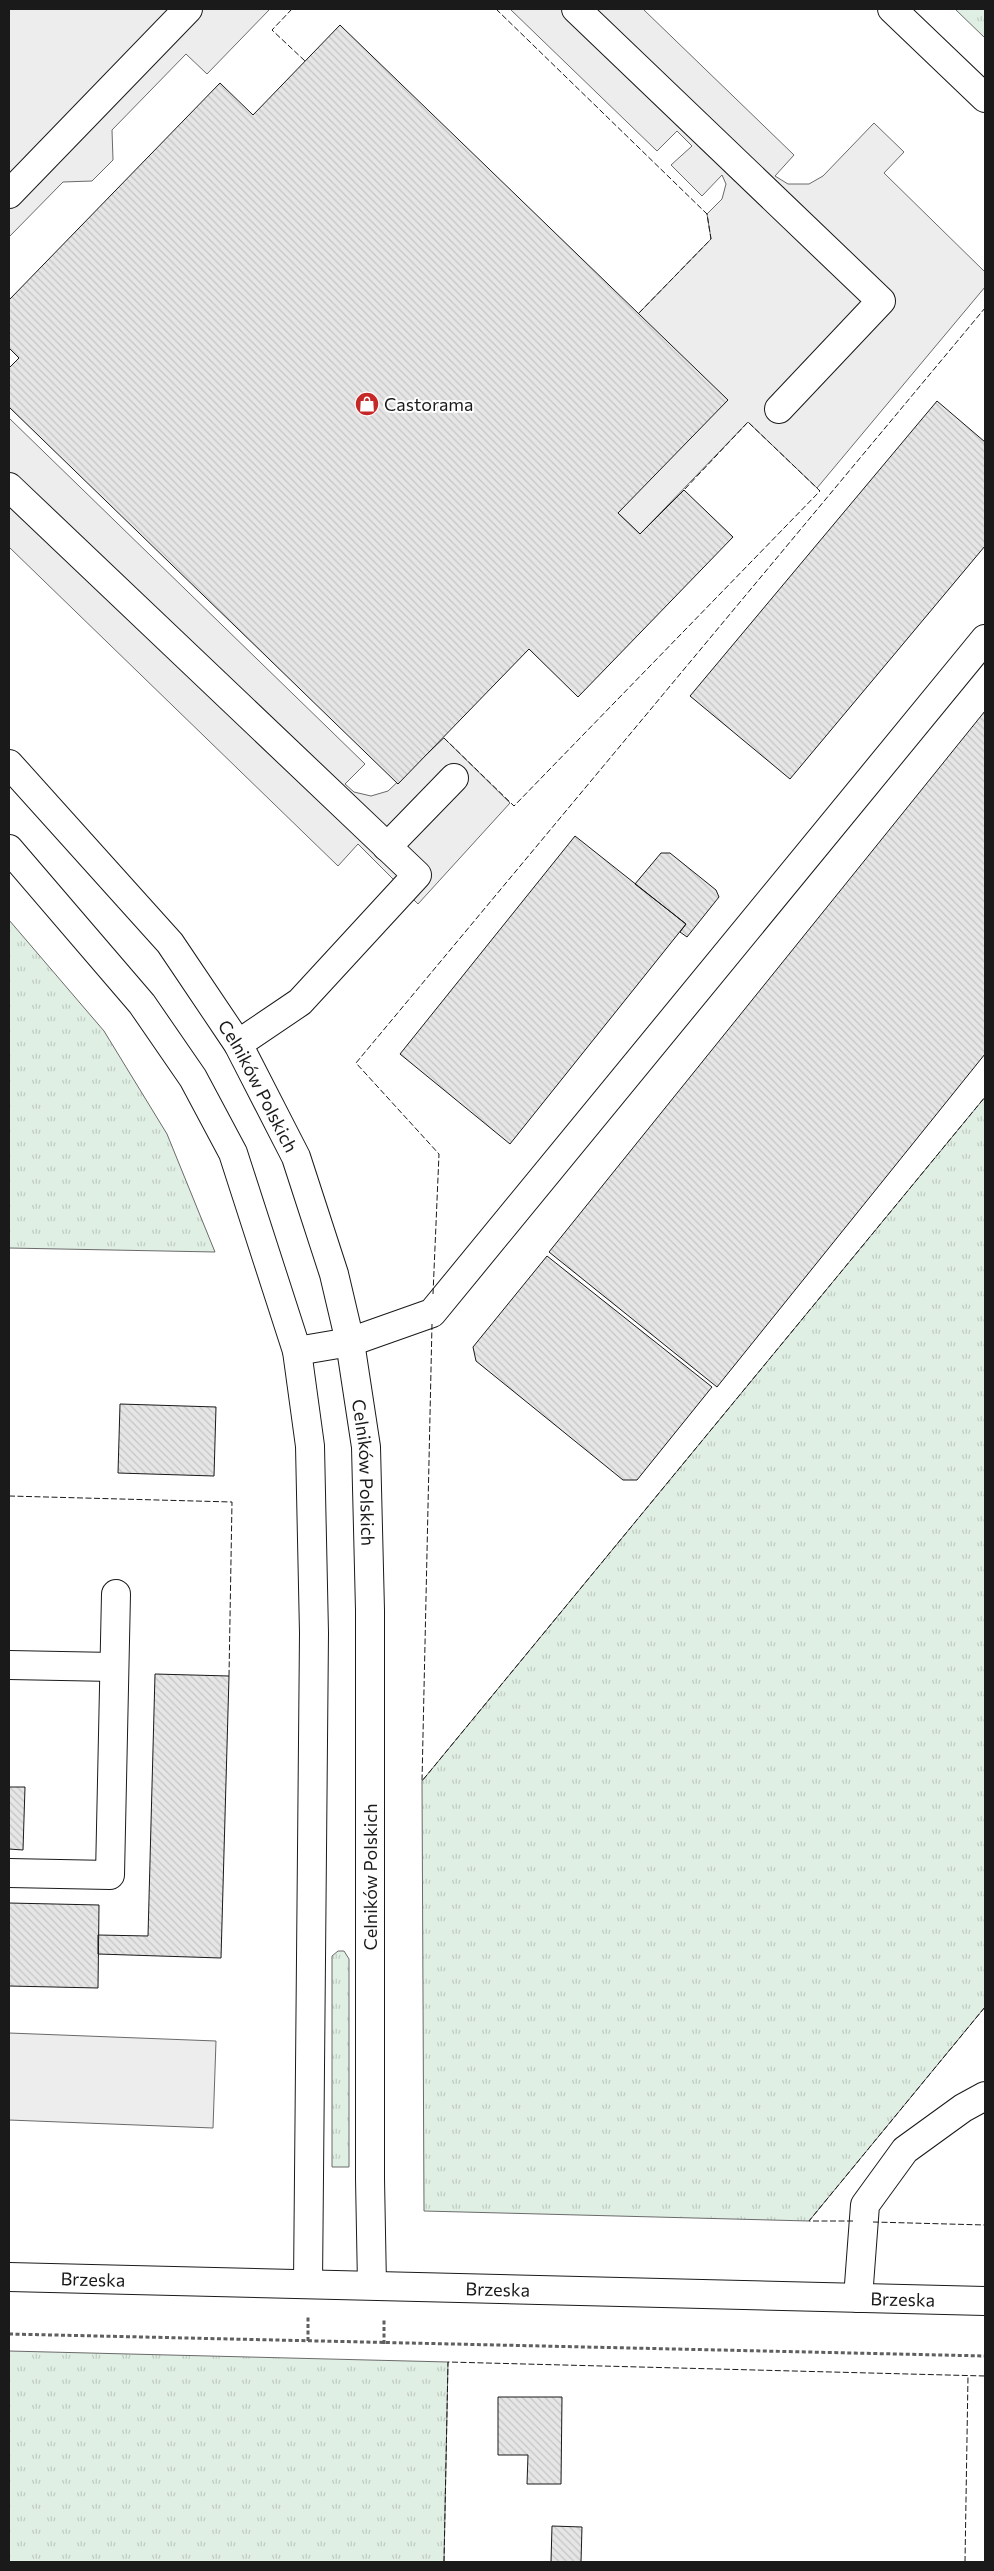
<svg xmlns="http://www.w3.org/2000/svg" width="994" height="2571" font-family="Commissioner,sans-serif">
<defs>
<pattern id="grass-tufts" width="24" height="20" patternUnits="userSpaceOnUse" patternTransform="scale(1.25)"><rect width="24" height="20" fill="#e0efe3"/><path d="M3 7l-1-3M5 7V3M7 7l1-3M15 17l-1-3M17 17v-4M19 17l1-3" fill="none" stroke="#c0ccc2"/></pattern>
<pattern id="building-back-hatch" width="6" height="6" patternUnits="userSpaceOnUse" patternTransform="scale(1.25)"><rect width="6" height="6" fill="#e6e6e6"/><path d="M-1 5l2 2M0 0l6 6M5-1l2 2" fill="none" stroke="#c5c5c5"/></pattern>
</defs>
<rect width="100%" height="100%" fill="#fff"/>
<!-- grass -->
<path fill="url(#grass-tufts)" stroke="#6a6a6a" d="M955,9H985V38Z
M9,920L104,1031L167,1134L215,1252L9,1248Z
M985,1097V2007L809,2221L424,2211L422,1781Z
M338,1951H344L349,1959V2167H332V1956Z
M9,2351L448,2362L444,2562H9Z"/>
<!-- parking -->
<path fill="#ededed" stroke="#6a6a6a" d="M9,9H270L207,74L186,54L112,130L113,160L92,181L63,182L9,237Z
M510,9H643L794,155L775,176L788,184H809L823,176L874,123L904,152L884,173L985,272V287L817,488L748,422L640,534L618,513L638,314L711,239L707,214L722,199L726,184L722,175L702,196L671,165L692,146L677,131L657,151Z
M9,418L365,764L345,784L354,792L371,796L388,791L444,738L510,803L418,904L358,844L338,866L9,547Z
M9,2033L216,2041L213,2128L9,2120Z"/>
<!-- building -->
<path fill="url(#building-back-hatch)" stroke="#1a1a1a" d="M340,25L728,400L618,513L640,534L684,490L733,537L578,697L529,649L398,784L9,407V368L19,358L9,348V300L220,83L253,115Z
M937,401L985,442V546L790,779L690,696Z
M985,711V1054L717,1387L549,1252Z
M575,836L686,924L510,1144L400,1054Z
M661,853H670L716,890L719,897L687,937L680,932L686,924L635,884Z
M547,1256L712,1387L637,1480H623L476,1361L473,1347Z
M120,1404L216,1407L214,1476L118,1473Z
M155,1674L229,1676L221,1958L98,1954V1935L148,1936Z
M9,1787H25L23,1850L9,1849Z
M9,1903L99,1905L98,1988L9,1986Z
M498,2397H562L561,2484H527L528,2455H498Z
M552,2526L582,2527L581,2562H551Z"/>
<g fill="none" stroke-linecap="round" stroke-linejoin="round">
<!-- minor casing -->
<g stroke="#1a1a1a" stroke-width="30">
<g id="minor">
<path d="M576,9L881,301L779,409"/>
<path d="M9,194L188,9"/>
<path d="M9,487L417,875L300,1002L238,1044"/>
<path id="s1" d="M9,764L170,943L238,1044L296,1157L334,1274L350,1342L366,1447L370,1610V2179L372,2285"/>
<path d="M387,847L454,778"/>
<path d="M9,849L142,1004L193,1078L233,1153L297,1351L310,1446L314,1633L308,2284"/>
<path d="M297,1351L350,1342L432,1313L985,639"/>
<path d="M9,1665L114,1667"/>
<path d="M9,1873L110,1875L116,1594"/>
<path id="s2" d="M9,2277L985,2301"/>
<path d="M858,2298L865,2205L905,2150L963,2108L985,2096"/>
</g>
</g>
<!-- highway casing -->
<g stroke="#1a1a1a" stroke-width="30">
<path id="highway" d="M892,9L985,98"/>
</g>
<!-- path -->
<path stroke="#5f5f5f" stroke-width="3" stroke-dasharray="4 2.5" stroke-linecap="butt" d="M9,2334L985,2356
M308,2341V2317
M384,2344V2319"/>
<!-- minor -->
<use href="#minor" stroke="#fff" stroke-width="28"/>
<!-- highway -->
<use href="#highway" stroke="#fff" stroke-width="28"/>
<!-- fence -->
<path stroke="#1a1a1a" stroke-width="1" stroke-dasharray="6 2.5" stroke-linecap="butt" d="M292,9L272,30L305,61
M496,9L707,214L711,239L638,314
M444,738L514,806L820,491L748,422L684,490
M433,1294L439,1154L356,1063L985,308
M432,1324L422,1781L985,1097
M9,1496L232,1502L229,1676
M853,2221H809L985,2007
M873,2222L985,2225
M444,2562L448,2362L985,2376
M965,2562L968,2376"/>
</g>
<!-- icons -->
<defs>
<g id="shop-disc" transform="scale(1.25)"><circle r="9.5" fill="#c62828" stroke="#fff"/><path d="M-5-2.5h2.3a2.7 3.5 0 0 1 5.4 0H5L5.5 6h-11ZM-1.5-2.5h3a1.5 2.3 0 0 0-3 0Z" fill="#fff"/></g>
</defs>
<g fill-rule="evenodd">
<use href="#shop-disc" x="367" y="404"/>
</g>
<g text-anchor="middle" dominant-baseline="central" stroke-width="4" stroke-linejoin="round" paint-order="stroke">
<!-- poi labels -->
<g font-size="18" fill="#1a1a1a" stroke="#fff" text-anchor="start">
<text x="384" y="404">Castorama</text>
</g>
<!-- street labels -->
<g font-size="18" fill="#1a1a1a" stroke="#fff">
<text stroke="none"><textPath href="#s1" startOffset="409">Celników Polskich</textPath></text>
<text stroke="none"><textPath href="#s1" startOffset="814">Celników Polskich</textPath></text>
<text transform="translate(370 1877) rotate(-90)">Celników Polskich</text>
<text stroke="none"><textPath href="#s2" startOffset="84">Brzeska</textPath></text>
<text stroke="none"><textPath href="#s2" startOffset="489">Brzeska</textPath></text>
<text stroke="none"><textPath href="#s2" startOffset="894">Brzeska</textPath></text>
</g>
</g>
<!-- border -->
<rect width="994" height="2571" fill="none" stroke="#1a1a1a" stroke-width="20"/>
</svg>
